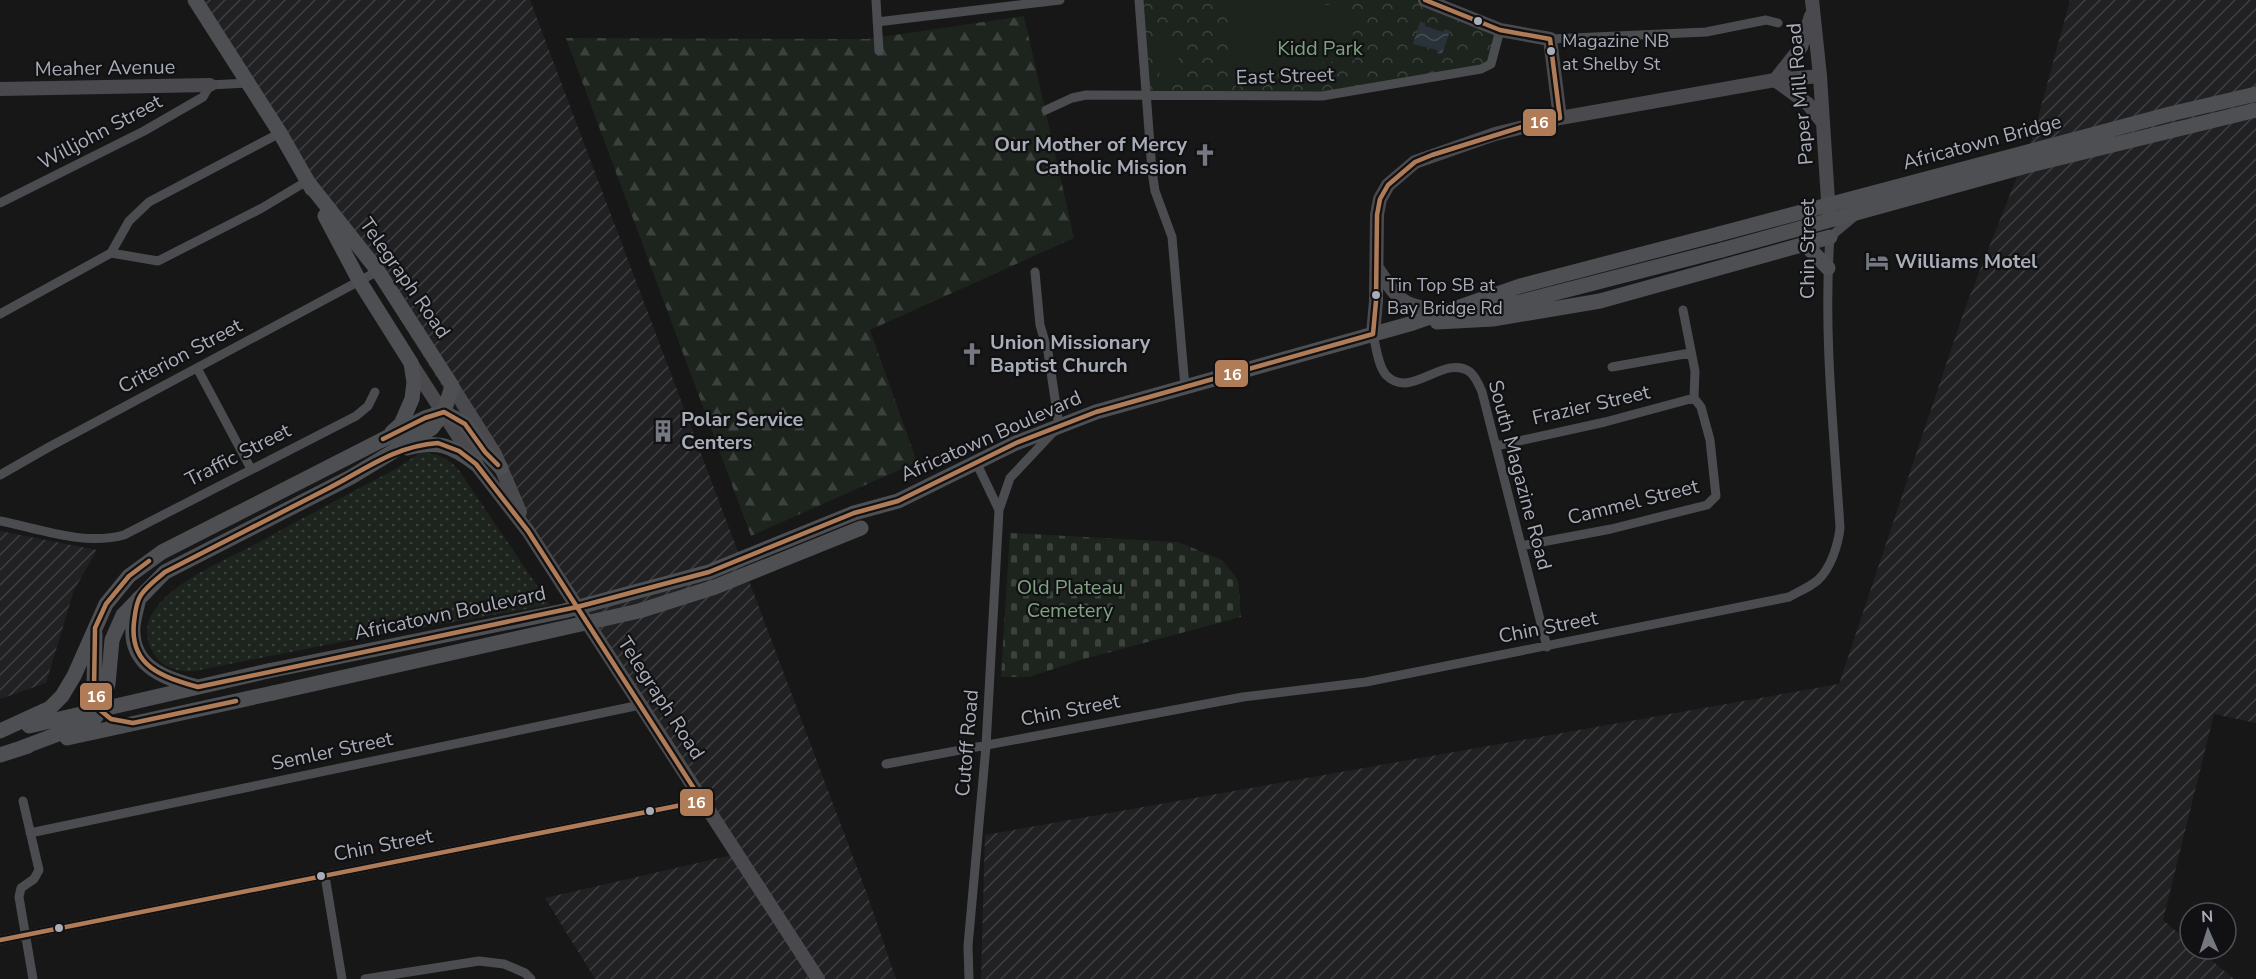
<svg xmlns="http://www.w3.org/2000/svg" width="2256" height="979" font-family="'Nunito Sans',sans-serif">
<defs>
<pattern id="industrial-furrows" width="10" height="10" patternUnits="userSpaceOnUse" patternTransform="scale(1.5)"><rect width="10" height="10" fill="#212123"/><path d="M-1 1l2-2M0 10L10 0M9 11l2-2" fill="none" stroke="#3e3f41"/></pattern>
<pattern id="grass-dots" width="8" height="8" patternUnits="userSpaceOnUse" patternTransform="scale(1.5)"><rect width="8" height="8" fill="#1d241e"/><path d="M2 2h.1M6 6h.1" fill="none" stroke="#3b413d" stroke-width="1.8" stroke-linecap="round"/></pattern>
<pattern id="forest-firs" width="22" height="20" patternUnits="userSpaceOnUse" patternTransform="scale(1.5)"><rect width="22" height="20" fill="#1d241e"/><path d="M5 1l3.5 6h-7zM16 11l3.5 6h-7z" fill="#3b413d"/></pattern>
<pattern id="cemetery-stones" width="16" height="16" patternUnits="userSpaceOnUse" patternTransform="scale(1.5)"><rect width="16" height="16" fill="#1d241e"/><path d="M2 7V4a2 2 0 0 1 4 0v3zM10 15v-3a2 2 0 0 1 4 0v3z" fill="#3b413d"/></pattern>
<pattern id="park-crowns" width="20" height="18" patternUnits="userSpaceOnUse" patternTransform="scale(1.5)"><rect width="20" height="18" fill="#1d241e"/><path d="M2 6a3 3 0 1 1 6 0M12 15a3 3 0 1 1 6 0" fill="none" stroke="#3b413d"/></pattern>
<pattern id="water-waves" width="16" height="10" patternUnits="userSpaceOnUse" patternTransform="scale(1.5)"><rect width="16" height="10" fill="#2a3239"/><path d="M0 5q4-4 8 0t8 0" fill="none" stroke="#464d54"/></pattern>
</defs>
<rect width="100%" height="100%" fill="#171717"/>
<!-- industrial -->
<path fill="url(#industrial-furrows)" d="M200,0H530L867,894L896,979H595L545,898L741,853L442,386Z
M2070,0H2256V723L2214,714L2163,920L2190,943V949H2198L2234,979H981L985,835L1839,684L1964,311L2033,136Z
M0,531L97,550L74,590L46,683L0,699Z"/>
<!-- grass -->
<path fill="url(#grass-dots)" d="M420,453C437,453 446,457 458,469L550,605L356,639L194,671C179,672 162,668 154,654C144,639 145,622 156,608C177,580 221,562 252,546C299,520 346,495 394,470Z"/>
<!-- forest -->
<path fill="url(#forest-firs)" d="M1024,16L1074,238L870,330L917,462L751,536L566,38L867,39Z"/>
<!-- cemetery -->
<path fill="url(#cemetery-stones)" d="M1010,533L1178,542L1222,560L1238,580L1241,617L1084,659L1029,677H1001Z"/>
<!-- park -->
<path fill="url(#park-crowns)" d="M1139,0H1425L1500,30L1491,64L1322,96L1148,94Z"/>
<!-- garden -->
<path fill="#1d241e" d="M1232,0H1313L1312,6L1351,3L1355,60L1259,67L1248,74L1233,76L1228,4Z
M1177,39L1180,77L1160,79L1156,41Z"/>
<!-- water -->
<path fill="url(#water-waves)" d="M1420,22L1425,23V26L1443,32L1445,29L1450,31L1442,54L1437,53V50L1413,44Z"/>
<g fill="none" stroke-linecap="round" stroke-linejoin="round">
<!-- street -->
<path stroke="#4b4c50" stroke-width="9" d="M876,0L879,51
M1139,0L1152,171L1155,191L1172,237L1185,387
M877,22L1060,0
M1550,39L1706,32L1766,20L1778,23
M1046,110L1072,98L1086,95L1322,96L1481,69L1491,64L1500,30
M0,203L144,131L203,97L210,85L248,83
M111,253L158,261L262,208L307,181
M111,253L129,221L149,202L280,133
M0,314L111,253
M1373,334C1376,346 1378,366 1386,375C1411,401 1444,353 1470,372C1476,377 1479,385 1482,392L1547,647
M1612,367L1690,353
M197,368L251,469
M1496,446L1605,422L1694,398
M976,462L999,510
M0,475L49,447L378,271
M0,521C40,529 84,546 124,535L356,416L368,406L375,392
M1521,546L1611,529L1707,505L1716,496L1710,440L1701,407L1694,398L1695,371L1683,310
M886,764L1243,697L1366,682L1789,597C1798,592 1810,587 1818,580C1831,568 1838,545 1840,528C1834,431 1823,334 1830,237L1854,217
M23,801L39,870L34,879L21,888L19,897L33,979
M30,833L640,705
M325,876L342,979
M0,940L702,801
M365,979L479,961L504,964L525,973L531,979
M969,979L968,946L986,746L999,510L1010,478L1059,426L1048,352L1040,325L1035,272"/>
<!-- secondary -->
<path stroke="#4a4a4e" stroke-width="14" d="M1425,0L1500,30L1550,39L1560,118
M1812,0L1820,76L1829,216
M1811,16L1801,47L1775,80L1808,104L1823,123
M0,89L210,85
M1377,268C1402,305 1401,304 1445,312
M1373,334L1376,301L1377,215L1380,199L1388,185L1415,162L1495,134L1560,118L1775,80L1820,76
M411,363L476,464L528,531L818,979
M452,386L495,454L520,512"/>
<!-- primary -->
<path stroke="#4d4f52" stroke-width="15" d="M195,0L280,133L312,189
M325,216L360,282L411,363L414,382L412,399L401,424L392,432
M1804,243L1828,268
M1471,310L1505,306L1722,250
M1437,322L1493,319L1600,301L1830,237
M407,448C438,440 451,445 476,464
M854,513L898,501L1016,443L1096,412L1413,323L1520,286L1719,234
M139,598C137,607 134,617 133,626C130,665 163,678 194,686
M95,634L94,690L100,710
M29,726L268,671
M0,731L50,708L62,696L74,676L106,604L129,576L162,552L425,418L444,412L465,424L485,452L501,468
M67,738L273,693
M21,748L74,728L95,718L100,710L108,684L112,640L123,615L165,572L351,477L432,428L444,412L452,386L378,271L307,181
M0,755L28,746"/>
<!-- primary-bridge -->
<path stroke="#4d4f52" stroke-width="15" d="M1719,234L2170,114L2256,94
M1722,250L2030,165L2256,110
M268,671L564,611L709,572L854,513
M273,693L639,611L715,587L861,528"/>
<!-- bus-1 casing -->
<g stroke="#111113" stroke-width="9">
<path id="bus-1" d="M383,439L425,418L444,412L465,424L485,452L498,465
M438,443L459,451L476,464L528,531L577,607L198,687C162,677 129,666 134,622C135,613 136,602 141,595C147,586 157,579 165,572C220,544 274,516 329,488C366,469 395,446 438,443Z
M149,561L129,576L106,604L95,628L94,690L100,710L111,719L133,723L236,701
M577,607L709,572L854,513L898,501L1016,443L1096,412L1373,334L1376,301L1377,215L1380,199L1388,185L1415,162L1432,155L1528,125L1560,118L1550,39L1500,30L1425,0
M0,940L702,801L577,607"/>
</g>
<!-- bus-1 -->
<use href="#bus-1" stroke="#b07c57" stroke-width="4.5"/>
</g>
<!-- icons -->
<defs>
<g id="church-bare" transform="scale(1.8)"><path d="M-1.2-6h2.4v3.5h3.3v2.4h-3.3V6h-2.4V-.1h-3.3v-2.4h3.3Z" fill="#757880" stroke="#111113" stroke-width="2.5" paint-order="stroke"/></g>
<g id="hotel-bare" transform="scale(1.8)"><path d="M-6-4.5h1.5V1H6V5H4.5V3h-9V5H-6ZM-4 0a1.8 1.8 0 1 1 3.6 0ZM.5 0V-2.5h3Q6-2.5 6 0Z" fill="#757880" stroke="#111113" stroke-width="2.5" paint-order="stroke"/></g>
<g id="building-bare" transform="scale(1.8)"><path d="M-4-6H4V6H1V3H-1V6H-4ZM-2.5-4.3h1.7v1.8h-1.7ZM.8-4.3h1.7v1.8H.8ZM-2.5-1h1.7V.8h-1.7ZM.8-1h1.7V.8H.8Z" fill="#757880" stroke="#111113" stroke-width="2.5" paint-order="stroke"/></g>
</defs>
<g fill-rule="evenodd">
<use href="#church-bare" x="1205" y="155"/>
<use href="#hotel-bare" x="1877" y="261"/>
<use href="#church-bare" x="972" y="354"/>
<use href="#building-bare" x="663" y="431"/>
</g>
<!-- markers -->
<g fill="#a8adb8" stroke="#111113" stroke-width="2">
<circle cx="1478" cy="21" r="5"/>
<circle cx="1551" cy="51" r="5"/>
<circle cx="1376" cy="295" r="5"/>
<circle cx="650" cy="811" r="5"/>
<circle cx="321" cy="876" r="5"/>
<circle cx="59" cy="928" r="5"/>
</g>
<g text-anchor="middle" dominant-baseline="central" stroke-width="4.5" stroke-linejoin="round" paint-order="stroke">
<!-- bus labels -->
<g font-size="18" fill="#a8adb8" stroke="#111113" text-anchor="start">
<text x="1562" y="41">Magazine NB<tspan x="1562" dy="23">at Shelby St</tspan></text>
<text x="1387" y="285">Tin Top SB at<tspan x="1387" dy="23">Bay Bridge Rd</tspan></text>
</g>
<!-- park labels -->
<g font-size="20" fill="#7fa381" stroke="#111113">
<text x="1320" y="48">Kidd Park</text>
<text x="1070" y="587">Old Plateau<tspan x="1070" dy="23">Cemetery</tspan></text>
</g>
<!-- street labels -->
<g font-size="20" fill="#a8adb8" stroke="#111113">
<text transform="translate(105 68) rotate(-1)">Meaher Avenue</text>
<text transform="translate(1285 76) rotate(-2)">East Street</text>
<text transform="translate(1800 94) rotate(-95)">Paper Mill Road</text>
<text transform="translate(100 132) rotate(-28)">Willjohn Street</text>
<text transform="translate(1982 142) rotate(-15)">Africatown Bridge</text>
<text transform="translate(1807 249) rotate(-90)">Chin Street</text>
<text transform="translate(405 278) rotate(55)">Telegraph Road</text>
<text transform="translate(180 356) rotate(-28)">Criterion Street</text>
<text transform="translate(1591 405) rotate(-13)">Frazier Street</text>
<text transform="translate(991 436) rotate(-24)">Africatown Boulevard</text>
<text transform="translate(238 455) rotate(-27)">Traffic Street</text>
<text transform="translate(1520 475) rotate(75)">South Magazine Road</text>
<text transform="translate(1633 502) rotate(-14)">Cammel Street</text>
<text transform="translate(450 613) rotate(-12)">Africatown Boulevard</text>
<text transform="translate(1548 627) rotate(-11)">Chin Street</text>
<text transform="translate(661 698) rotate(57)">Telegraph Road</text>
<text transform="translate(1070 710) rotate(-11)">Chin Street</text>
<text transform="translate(967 743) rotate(-85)">Cutoff Road</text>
<text transform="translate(332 751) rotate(-12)">Semler Street</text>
<text transform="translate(383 845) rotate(-11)">Chin Street</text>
</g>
<!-- poi labels -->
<g font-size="20" font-weight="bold" fill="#a8adb8" stroke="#111113" text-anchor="start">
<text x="1187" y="144" text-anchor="end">Our Mother of Mercy<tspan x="1187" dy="23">Catholic Mission</tspan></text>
<text x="1895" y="261">Williams Motel</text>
<text x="990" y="342">Union Missionary<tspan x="990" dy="23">Baptist Church</tspan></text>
<text x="681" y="419">Polar Service<tspan x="681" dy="23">Centers</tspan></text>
</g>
</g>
<g stroke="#111113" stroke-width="2">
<rect x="1522" y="108" width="35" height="29" rx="6" fill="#b07c57"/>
<rect x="1214" y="359" width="35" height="29" rx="6" fill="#b07c57"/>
<rect x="79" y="682" width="34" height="29" rx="6" fill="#b07c57"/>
<rect x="679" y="788" width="35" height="29" rx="6" fill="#b07c57"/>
</g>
<g font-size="16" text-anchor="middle" font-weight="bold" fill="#fff">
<text x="1539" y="128">16</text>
<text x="1232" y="380">16</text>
<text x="96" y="702">16</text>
<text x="696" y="808">16</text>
</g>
<!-- north arrow -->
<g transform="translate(2208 931) rotate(357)"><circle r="28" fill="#111113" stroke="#4d4f55" stroke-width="1.5"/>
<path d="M0-4.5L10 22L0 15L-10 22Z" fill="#757880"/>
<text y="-9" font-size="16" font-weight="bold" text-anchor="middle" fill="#a8adb8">N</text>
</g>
</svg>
